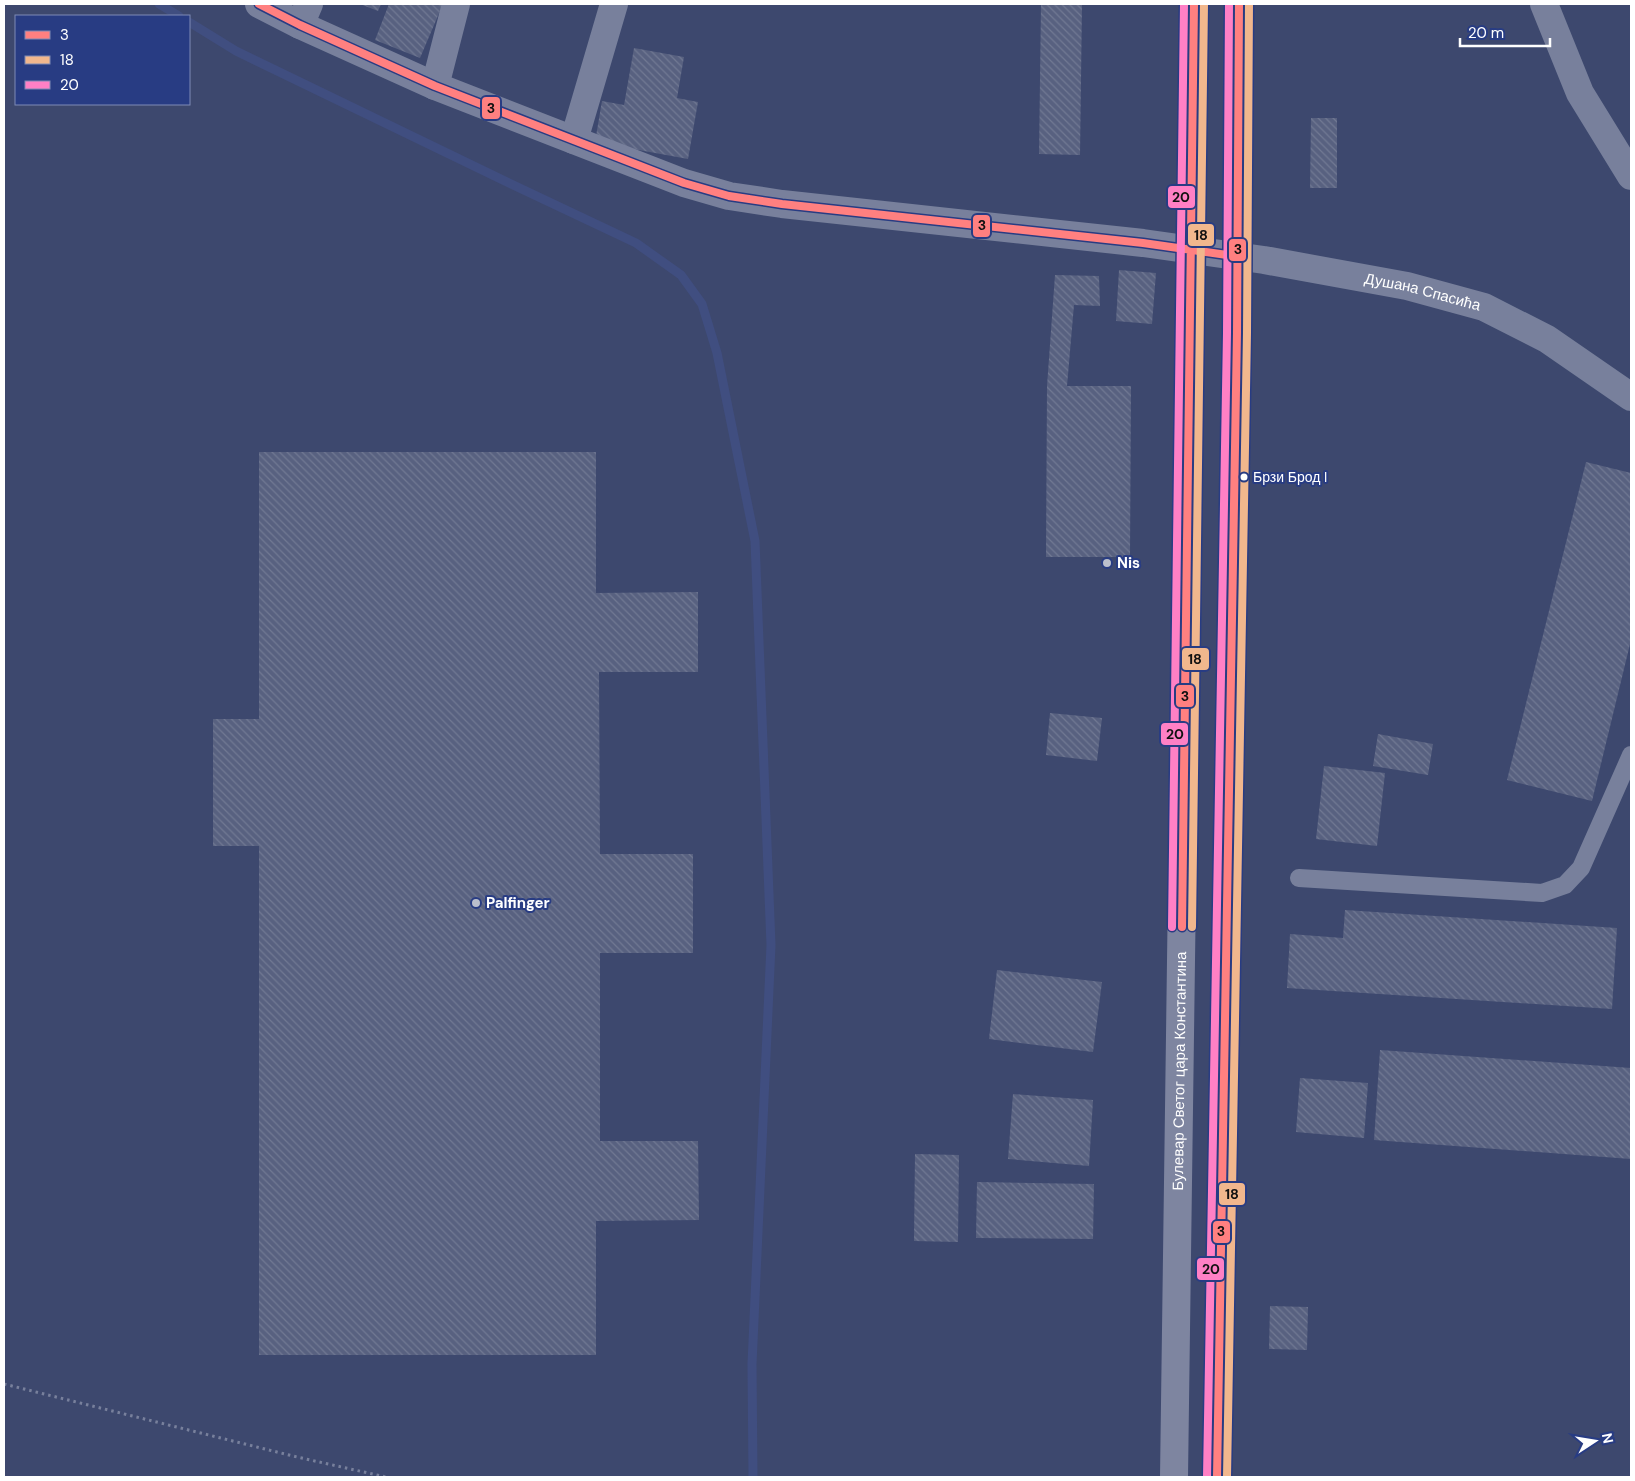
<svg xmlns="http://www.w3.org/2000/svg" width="1635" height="1481" font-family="'DM Sans',sans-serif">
<defs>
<pattern id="building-back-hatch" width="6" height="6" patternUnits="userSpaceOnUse" patternTransform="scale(1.25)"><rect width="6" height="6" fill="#586180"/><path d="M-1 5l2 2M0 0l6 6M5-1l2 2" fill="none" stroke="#717993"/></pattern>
</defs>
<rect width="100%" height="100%" fill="#3d486e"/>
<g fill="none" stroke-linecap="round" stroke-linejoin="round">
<!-- stream -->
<path stroke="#404e80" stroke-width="9" d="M159,4L179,16
M189,22L236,51L509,183L636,243L681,275L702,304L717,353L755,541L771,945L752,1364L753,1477"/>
</g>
<!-- building -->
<path fill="url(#building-back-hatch)" d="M360,4H381L378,11Z
M389,4H443L420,58L375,40Z
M1041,4H1082L1080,155L1039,154Z
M634,48L684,57L677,98L698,102L688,159L595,142L602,101L624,105Z
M1311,118H1337V188H1310Z
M1119,270L1156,273L1152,324L1116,321Z
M1055,275L1099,276L1100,306L1074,305L1067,386H1131L1130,557H1046L1047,386Z
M259,452H596V593L698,592V672H599L600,854H693V953H600V1141H698L699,1220L596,1221V1355H259V846H213V719H259Z
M1586,462L1631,473V640L1592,801L1507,780Z
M1050,713L1102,718L1097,761L1046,755Z
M1378,734L1433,744L1428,775L1373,766Z
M1324,766L1385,773L1377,846L1316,839Z
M1345,910L1617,928L1612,1009L1287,988L1290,934L1343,938Z
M997,970L1102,982L1093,1052L989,1039Z
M1380,1050L1631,1068V1159L1374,1140Z
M1300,1078L1368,1083L1364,1138L1296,1132Z
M1013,1094L1093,1100L1089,1166L1008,1159Z
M915,1154L959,1155L958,1242L914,1241Z
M977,1182L1094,1184L1093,1239L976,1238Z
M1270,1306L1308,1307L1307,1350L1269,1349Z"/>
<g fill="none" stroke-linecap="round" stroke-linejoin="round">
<!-- path -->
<path stroke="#78809c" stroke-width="3" stroke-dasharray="2.5 4" stroke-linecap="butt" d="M4,1384L297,1457L386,1477"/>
<!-- lane -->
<path stroke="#78809c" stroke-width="18" d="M1299,878L1542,893L1565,885L1581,868L1631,755"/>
<!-- street -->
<g stroke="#78809c" stroke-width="28">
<path id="s1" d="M259,4L300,25L435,86L684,183L729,196L782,204L1143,243L1264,260L1407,286L1484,307L1547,339L1631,397"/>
<path d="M1544,4L1580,93L1631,176"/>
<path d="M300,25L309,4"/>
<path d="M435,86L456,4"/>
<path d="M574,140L614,4"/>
</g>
<!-- secondary -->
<g stroke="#7e85a0" stroke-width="28">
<path id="s2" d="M1174,1477L1194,4"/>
<path d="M1217,1477L1237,333L1239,4"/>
</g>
<!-- bus-1 casing -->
<g stroke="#283c83" stroke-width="11">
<path id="bus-1" d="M259,4L300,25L435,86L684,183L729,196L782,204L1143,243L1234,256
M1182,927L1194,4
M1217,1477L1237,333L1239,4"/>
</g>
<!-- bus-2 casing -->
<g stroke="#283c83" stroke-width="11">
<path id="bus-2" d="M1192,927L1204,4
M1227,1477L1247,333L1249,4"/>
</g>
<!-- bus-3 casing -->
<g stroke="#283c83" stroke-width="11">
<path id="bus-3" d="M1172,927L1184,4
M1207,1477L1227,333L1229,4"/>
</g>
<!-- bus-1 -->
<use href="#bus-1" stroke="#ff8080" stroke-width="8"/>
<!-- bus-2 -->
<use href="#bus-2" stroke="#f1b78d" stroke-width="8"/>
<!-- bus-3 -->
<use href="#bus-3" stroke="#ff80c5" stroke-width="8"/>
</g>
<!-- markers -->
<circle fill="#fff" stroke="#283c83" stroke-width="2" cx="1244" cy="477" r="4.5"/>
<g fill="#bbbfcc" stroke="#283c83" stroke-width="2">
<circle cx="1107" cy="563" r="5"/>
<circle cx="476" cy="903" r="5"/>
</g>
<g text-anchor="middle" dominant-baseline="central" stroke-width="4" stroke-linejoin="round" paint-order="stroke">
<!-- bus labels -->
<g font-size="14" fill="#fff" stroke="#283c83" text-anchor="start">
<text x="1253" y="477">Брзи Брод I</text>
</g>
<!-- street labels -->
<g font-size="15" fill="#fff" stroke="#283c83">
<text stroke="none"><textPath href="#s1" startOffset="1209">Душана Спасића</textPath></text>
<text stroke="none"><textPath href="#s2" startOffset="406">Булевар Светог цара Константина</textPath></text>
</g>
<!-- poi labels -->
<g font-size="15" font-weight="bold" fill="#fff" stroke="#283c83" text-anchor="start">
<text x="1117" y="563">Nis</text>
<text x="486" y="903">Palfinger</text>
</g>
</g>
<g stroke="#283c83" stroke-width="2">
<rect x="481" y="96" width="20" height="24" rx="5" fill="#ff8080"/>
<rect x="1167" y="185" width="29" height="24" rx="5" fill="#ff80c5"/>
<rect x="972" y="214" width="19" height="24" rx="5" fill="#ff8080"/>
<rect x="1187" y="223" width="28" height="24" rx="5" fill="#f1b78d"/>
<rect x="1228" y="238" width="19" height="24" rx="5" fill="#ff8080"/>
<rect x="1181" y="647" width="29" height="24" rx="5" fill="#f1b78d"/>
<rect x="1175" y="684" width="20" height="24" rx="5" fill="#ff8080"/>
<rect x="1160" y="722" width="29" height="24" rx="5" fill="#ff80c5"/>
<rect x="1218" y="1182" width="28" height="24" rx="5" fill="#f1b78d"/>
<rect x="1212" y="1220" width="19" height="24" rx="5" fill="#ff8080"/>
<rect x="1196" y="1257" width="29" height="24" rx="5" fill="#ff80c5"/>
</g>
<g font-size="14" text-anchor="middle" font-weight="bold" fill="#111">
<text x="491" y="113">3</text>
<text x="1181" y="202">20</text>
<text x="982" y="230">3</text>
<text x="1201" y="240">18</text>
<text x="1238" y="254">3</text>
<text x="1195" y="664">18</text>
<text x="1185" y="701">3</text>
<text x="1175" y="739">20</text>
<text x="1232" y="1199">18</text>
<text x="1221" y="1236">3</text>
<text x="1211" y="1274">20</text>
</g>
<!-- border -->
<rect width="1635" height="1481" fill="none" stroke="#ffffff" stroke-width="10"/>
<!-- legend -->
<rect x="15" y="15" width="175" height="90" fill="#283c83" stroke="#7e8ab5"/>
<rect x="25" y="31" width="25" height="8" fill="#ff8080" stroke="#7e8ab5"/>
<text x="60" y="40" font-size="15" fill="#ffffff">3</text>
<rect x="25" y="56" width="25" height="8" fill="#f1b78d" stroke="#7e8ab5"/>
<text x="60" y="65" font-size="15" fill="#ffffff">18</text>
<rect x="25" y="81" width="25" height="8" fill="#ff80c5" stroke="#7e8ab5"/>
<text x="60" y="90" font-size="15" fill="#ffffff">20</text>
<!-- north arrow -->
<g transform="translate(1595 1441) rotate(78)" stroke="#283c83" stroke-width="4" paint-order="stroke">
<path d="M0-4L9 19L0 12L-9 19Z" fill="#ffffff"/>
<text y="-8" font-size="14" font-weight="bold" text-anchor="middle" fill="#ffffff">N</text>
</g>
<!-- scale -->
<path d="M1460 38v8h90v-8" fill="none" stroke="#ffffff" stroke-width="2.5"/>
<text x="1468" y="38" font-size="15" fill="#ffffff" stroke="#283c83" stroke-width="4" paint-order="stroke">20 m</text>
</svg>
